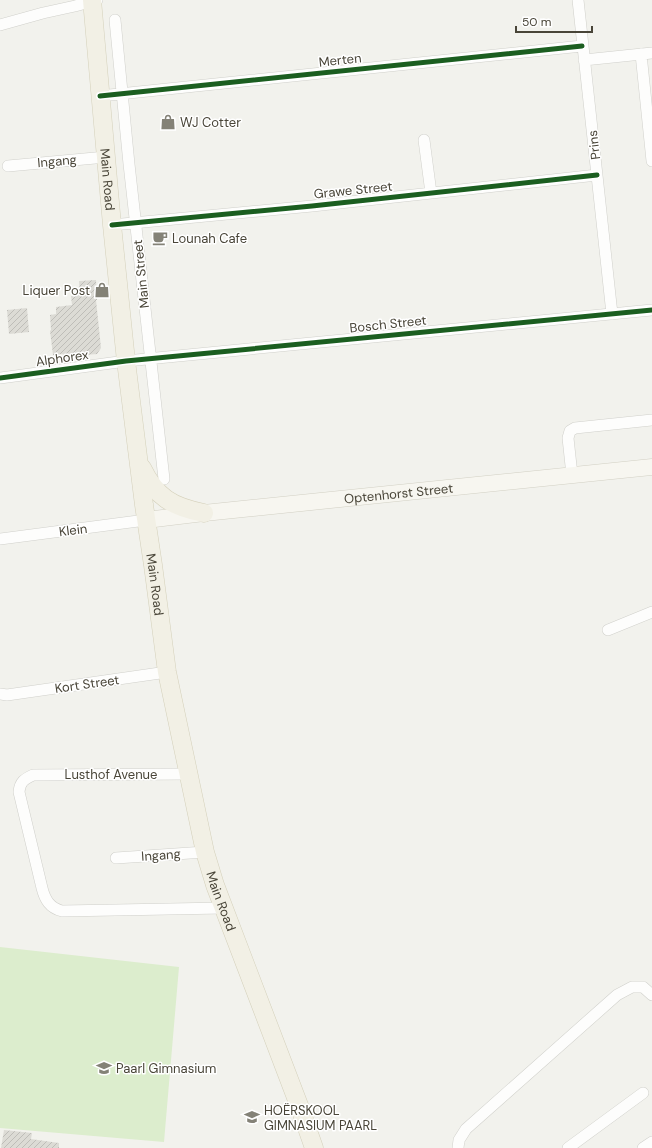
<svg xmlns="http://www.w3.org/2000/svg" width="652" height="1148" font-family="'DM Sans',sans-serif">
<defs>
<pattern id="building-hatch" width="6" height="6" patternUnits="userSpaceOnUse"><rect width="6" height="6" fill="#dcdbd5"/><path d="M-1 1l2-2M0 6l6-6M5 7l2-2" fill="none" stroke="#bebdb8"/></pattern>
</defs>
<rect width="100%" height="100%" fill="#f2f2ed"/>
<!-- garden -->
<path fill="#dcedcd" d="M0,947L179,967L164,1142L0,1128Z"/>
<!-- building -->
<path fill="url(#building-hatch)" d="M96,280L97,300H96L101,348L97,354L85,355V356L63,358V354L53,355L50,331L51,330L50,315L56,314V307L72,305L71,296L80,295L79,281Z
M27,308L29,332L9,334L7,310Z
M4,1130L32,1133L31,1139L59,1143V1148H1Z"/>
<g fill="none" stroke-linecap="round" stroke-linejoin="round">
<!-- street casing -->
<g stroke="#d0d0cb" stroke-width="12">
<path id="street" d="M578,0L612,314
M115,20L129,164L164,479
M0,25L43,13L75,6L97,0
M641,54L652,161
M584,60L652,53
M100,96L582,46
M424,140L431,193
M8,166L106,157
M112,225L312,206L597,175
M0,378L126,361L652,310
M572,475L568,438L570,431L575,428L652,420
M0,539L146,520
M608,630L652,612
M0,694L7,695L167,672
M188,774L33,775C25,779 20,781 19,792L42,888C45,900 50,908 62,911L223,908
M116,858L205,852
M458,1148L459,1140L466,1129L617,995L632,987H643L652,995
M568,1148L643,1093
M643,1148L652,1142"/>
</g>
<!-- secondary casing -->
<g stroke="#d2d0c4" stroke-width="17">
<g id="secondary">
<path id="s1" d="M146,520L204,513L652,467"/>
</g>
</g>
<!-- primary casing -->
<g stroke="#d4d0ba" stroke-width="19">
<g id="primary">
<path id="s2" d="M92,0L112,225L126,361L144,505L153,565L167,672L205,852L215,885L300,1108L314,1148"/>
<path d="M142,468C156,497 172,507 204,513"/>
</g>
</g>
<!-- street -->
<use href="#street" stroke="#fdfdfc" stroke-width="11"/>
<!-- secondary -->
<use href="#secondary" stroke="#f7f6f0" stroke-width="16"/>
<!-- primary -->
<use href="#primary" stroke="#f2f0e5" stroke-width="18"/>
<!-- cycleway casing -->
<g stroke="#fff" stroke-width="8">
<path id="cycleway" d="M100,96L582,46
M112,225L312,206L597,175
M0,378L126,361L652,310"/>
</g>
<!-- cycleway -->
<use href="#cycleway" stroke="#1b5e20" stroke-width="5"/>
</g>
<!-- icons -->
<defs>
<g id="shop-bare" transform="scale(1.2)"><path d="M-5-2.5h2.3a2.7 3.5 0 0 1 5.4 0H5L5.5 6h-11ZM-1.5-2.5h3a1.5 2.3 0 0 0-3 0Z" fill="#848277" stroke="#fff" stroke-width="2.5" paint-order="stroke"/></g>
<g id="cafe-bare" transform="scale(1.2)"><path d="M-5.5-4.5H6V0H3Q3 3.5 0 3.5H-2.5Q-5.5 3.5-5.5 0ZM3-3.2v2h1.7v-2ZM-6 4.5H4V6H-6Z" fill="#848277" stroke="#fff" stroke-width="2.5" paint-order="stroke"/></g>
<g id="school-bare" transform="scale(1.2)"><path d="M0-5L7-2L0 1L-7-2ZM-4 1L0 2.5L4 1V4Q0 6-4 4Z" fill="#848277" stroke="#fff" stroke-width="2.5" paint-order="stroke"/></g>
</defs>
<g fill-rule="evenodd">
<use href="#shop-bare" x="168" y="122"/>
<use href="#cafe-bare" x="160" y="238"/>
<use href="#shop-bare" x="102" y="290"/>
<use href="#school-bare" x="104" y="1068"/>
<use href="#school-bare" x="252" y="1117"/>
</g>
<g text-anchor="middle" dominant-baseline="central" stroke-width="3" stroke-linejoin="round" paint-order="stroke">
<!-- street labels -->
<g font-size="13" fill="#494538" stroke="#fff">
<text transform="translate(340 60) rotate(-6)">Merten</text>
<text transform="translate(594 145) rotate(-97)">Prins</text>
<text transform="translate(57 161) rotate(-5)">Ingang</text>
<text stroke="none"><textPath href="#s2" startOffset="180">Main Road</textPath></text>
<text transform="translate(353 190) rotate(-6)">Grawe Street</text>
<text transform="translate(141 274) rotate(-96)">Main Street</text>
<text transform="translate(388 324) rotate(-6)">Bosch Street</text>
<text transform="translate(62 358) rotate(-8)">Alphorex</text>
<text stroke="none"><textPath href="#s1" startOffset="254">Optenhorst Street</textPath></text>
<text transform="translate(73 530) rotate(-7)">Klein</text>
<text stroke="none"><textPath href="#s2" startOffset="588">Main Road</textPath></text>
<text transform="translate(87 684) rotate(-8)">Kort Street</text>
<text x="111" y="774">Lusthof Avenue</text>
<text transform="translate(161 855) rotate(-4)">Ingang</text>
<text stroke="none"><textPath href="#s2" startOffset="912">Main Road</textPath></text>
</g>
<!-- poi labels -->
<g font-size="13" fill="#494538" stroke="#fff" text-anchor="start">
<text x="180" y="122">WJ Cotter</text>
<text x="172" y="238">Lounah Cafe</text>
<text x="90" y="290" text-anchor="end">Liquer Post</text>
<text x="116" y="1068">Paarl Gimnasium</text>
<text x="264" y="1110">HOËRSKOOL<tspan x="264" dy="15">GIMNASIUM PAARL</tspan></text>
</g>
</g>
<!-- scale -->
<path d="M516 26v6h76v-6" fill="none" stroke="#494538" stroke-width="2"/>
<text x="522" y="26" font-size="12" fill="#494538" stroke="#ffffff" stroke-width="3" paint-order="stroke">50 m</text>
</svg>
